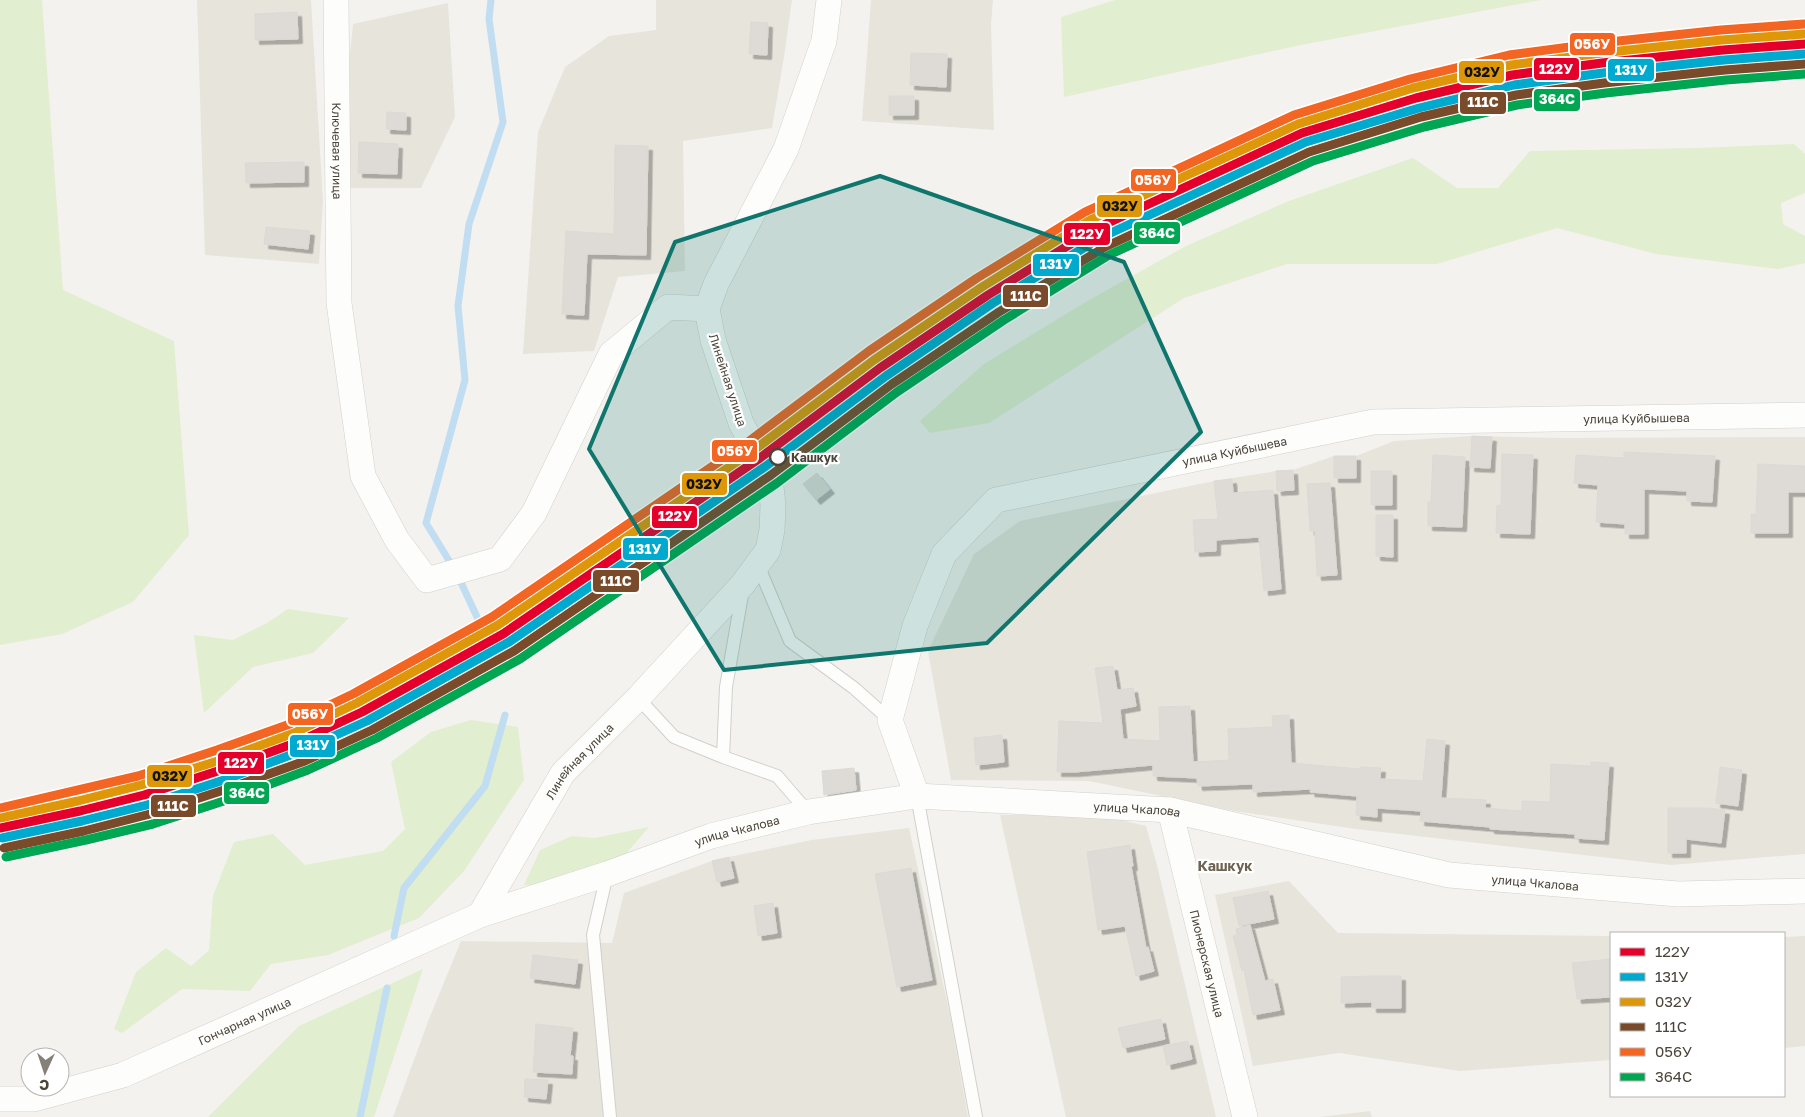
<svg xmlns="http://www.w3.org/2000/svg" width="1805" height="1117" font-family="'Golos Text',sans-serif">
<defs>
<filter id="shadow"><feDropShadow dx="4.5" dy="4.5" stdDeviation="0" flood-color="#0004"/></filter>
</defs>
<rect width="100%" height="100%" fill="#f4f2ee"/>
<!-- residential -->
<path fill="#e7e4dc" d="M197,0H311L323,201L319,264L205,255Z
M656,0H792L784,57L772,128L683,141L685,271L618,277L594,351L523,354L538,132L565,67L609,36L656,30Z
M871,0H993L991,24L994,130L862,121Z
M448,3L455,117L421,188H348V74L353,24Z
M1472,436L1561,438L1805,437V854L1671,865L1356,829L1234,811L1089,781L951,780L928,651L974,554L1020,521L1214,481L1276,471L1293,470L1334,456H1356L1394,441Z
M1000,815H1100L1146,826L1157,865L1216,1117H1066Z
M909,828L950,1015L968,1117H393L429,1019L461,941L612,943L624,893L712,861L729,857L812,840Z
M1289,881L1338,933L1611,936V1060L1460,1071L1339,1053L1253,1066L1215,895Z
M1805,936V1046L1784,1048V937Z
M1370,1111L1372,1117H1320Z"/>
<!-- green -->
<path fill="#e1eecf" d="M0,0H42L63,290L174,341L189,535L133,602L62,634L0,645Z
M1115,0H1541L1301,45L1064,97L1061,17Z
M1794,144L1805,154V193L1781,203L1783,224L1805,236V263L1778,269L1656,254L1557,228L1437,264H1287L1184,298L989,423L930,433L920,421L984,364L1084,303L1186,246L1289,201L1413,158L1457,188H1498L1530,151L1699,148Z
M288,609L349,618L313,653L253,667L204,713L194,635L233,640L267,623Z
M471,720L518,727L524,780L464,871L419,918L328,955L271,964L250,991L182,989L122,1033L114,1029L136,972L166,948L191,966L209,950L213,896L234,842L273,834L305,865L383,851L405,829L391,762L431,732Z
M649,827L623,857L542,886L524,885L540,850L572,836L595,838Z
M423,969L374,1117H208L299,1026Z"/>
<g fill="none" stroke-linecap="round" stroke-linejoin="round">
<!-- stream -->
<path stroke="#c0ddf1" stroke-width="7" d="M453,567L426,523L465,380L458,306L469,224L503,122L489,19L491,0
M458,576L477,617
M394,936L404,888L485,786L505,715
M360,1117L387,988"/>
</g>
<!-- building -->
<path fill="#dedbd6" stroke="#dcd9d4" filter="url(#shadow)" d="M297,12L298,39L255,40V14Z
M751,22L768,23L767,55L749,54Z
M911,53L947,54L946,87L910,85Z
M889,96H914V115H889Z
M387,112L406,113V130L386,129Z
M359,142L398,144L397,174L358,173Z
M615,145L648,146L646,255L587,254L584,315L562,314L566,231L614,234Z
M304,162V182L246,183L245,163Z
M266,227L310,231L308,249L264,244Z
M1472,436L1492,437L1490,468L1470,467Z
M1624,452L1715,456L1712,502L1687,501V491L1644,489V534H1625V524L1596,522L1598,485L1574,483L1576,455L1624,458Z
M1502,454L1533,455L1530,534L1496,533L1497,505L1501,506Z
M1433,455L1465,457L1462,527L1428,526V502H1431Z
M1334,456H1356V478H1334Z
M1758,464L1805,466V492H1788V533H1751V514H1756Z
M1293,470L1294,490L1277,491L1276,471Z
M1371,471H1392V505H1371Z
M817,473L830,489L816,500L803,484Z
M1232,479L1233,493L1273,490L1281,589L1264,591L1259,537L1216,540V551L1195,552L1193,520L1218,519L1214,481Z
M1330,483L1337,575L1317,576L1315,531H1310L1307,484Z
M1376,515H1393V557L1376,556Z
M1113,666L1117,690L1133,688L1136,706L1120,709L1123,739L1160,741L1159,707L1190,706L1193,762L1229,760L1228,729L1273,727L1272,716L1289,715L1291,763L1359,769L1360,767L1381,768L1380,779L1423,781L1427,739L1445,741L1441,798L1486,800L1485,808L1522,811V801L1550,802L1551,764L1591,766V762L1609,763L1604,840L1575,838V834L1490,829V827L1420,821L1421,811L1377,808V817L1356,815L1357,796L1310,792L1311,789L1253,792V784L1198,786L1197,778L1153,776V765L1075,772H1057L1059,721L1103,723L1095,668Z
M1002,735L1004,762L976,765L974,738Z
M1720,767L1742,770L1738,806L1716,803Z
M854,768L856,790L824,795L822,771Z
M1668,808H1708L1725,810L1721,843L1686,839V853H1668Z
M1130,845L1133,866H1131L1146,948L1148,947L1154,971L1136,976L1125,926L1098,930L1087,852Z
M729,857L734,878L717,882L712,861Z
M911,868L932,980L897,987L875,874Z
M1268,891L1274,919L1239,926L1233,898Z
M773,903L777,933L758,936L754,906Z
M1250,925L1265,981L1273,979L1280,1010L1253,1015L1244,970L1242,971L1233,936L1237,935L1236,929Z
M533,955L578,960L575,984L530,978Z
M1611,959V997L1577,999L1572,963Z
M1373,976H1401V1008H1372V1002L1341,1003V977Z
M1161,1019L1165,1039L1123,1048L1118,1028Z
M536,1024L573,1028L570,1056H573L572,1074L533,1072Z
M1188,1041L1192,1059L1167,1065L1163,1046Z
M525,1079L548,1080L546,1099L524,1097Z"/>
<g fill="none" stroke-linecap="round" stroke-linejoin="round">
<!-- service casing -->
<g stroke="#d2d0cb" stroke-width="14">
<path id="service" d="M758,565L790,641L854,688L890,720
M638,698L674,737L723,757L777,776L808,812
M723,757L726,687L743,589
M917,796L976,1117
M607,874L593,935L610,1117"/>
</g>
<!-- minor casing -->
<g stroke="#d2d0cb" stroke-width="26">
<g id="minor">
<path id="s1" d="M336,0L339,303L363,476L397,540L427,580L500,559L534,513L611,354L668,307L707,309"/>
<path id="s2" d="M917,796L890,720L915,626L944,554L996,500L1373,422L1805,415"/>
<path id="s3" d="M1170,810L1245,1117"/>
<path id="s4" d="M480,915L563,773L638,698L743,584L768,550L772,530L773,505L769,469L760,458L741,423L713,340L707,309L716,284L786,149L824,41L829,0"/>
<path id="s5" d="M0,1099H34L123,1075L480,915L607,874L711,836L808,812L917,796L1170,810L1449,875L1678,894L1805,891"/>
</g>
</g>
<!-- service -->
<use href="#service" stroke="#fdfdfc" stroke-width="12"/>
<!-- minor -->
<use href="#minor" stroke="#fdfdfc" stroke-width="25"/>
<!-- rail-1 casing -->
<g stroke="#fff" stroke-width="12">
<path id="rail-1" d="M0,828L80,811L144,795L224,769L298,742L362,712L503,634L760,458L880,368L988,295L1095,229L1302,133L1416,98L1512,75L1602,63L1723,50L1805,44"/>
</g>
<!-- rail-2 casing -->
<g stroke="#fff" stroke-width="12">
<path id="rail-2" d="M2,838L82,821L147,805L227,779L301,751L367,721L509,642L766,466L886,376L993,303L1100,238L1306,142L1419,108L1514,85L1603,73L1724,60L1805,54"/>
</g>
<!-- rail-3 casing -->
<g stroke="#fff" stroke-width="12">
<path id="rail-3" d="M0,818L78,801L141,785L221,760L294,733L357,703L498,625L754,450L874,360L982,287L1090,220L1298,124L1413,88L1511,65L1601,53L1722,40L1804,34"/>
</g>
<!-- rail-4 casing -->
<g stroke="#fff" stroke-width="12">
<path id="rail-4" d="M4,848L84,831L150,814L230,788L305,761L372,730L514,651L771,475L892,384L999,312L1105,247L1309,152L1421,117L1516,95L1604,83L1725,70L1805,64"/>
</g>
<!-- rail-5 casing -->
<g stroke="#fff" stroke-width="12">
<path id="rail-5" d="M0,808L138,776L217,750L290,724L353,694L492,617L748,442L869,351L977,278L1085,212L1294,115L1410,79L1509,55L1600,43L1721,30L1804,24"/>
</g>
<!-- rail-6 casing -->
<g stroke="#fff" stroke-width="12">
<path id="rail-6" d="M6,857L86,840L153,824L233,798L308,770L377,738L520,659L777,483L897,392L1004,320L1109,255L1313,161L1424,127L1517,105L1606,93L1726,80L1805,74"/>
</g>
<!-- rail-1 -->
<use href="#rail-1" stroke="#e4002b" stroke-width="9"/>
<!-- rail-2 -->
<use href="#rail-2" stroke="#00a9ce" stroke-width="9"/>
<!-- rail-3 -->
<use href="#rail-3" stroke="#dd9709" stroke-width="9"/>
<!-- rail-4 -->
<use href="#rail-4" stroke="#7a4b2a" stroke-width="9"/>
<!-- rail-5 -->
<use href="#rail-5" stroke="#f26522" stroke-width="9"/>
<!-- rail-6 -->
<use href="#rail-6" stroke="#00a651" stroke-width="9"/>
</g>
<!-- marked area -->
<path fill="#0f766e" fill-opacity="0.2" stroke="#0f766e" stroke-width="4" stroke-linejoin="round" d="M880,176L1124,262L1201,432L987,643L724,670L589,449L675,242Z"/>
<!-- markers -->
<circle fill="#fff" stroke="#4b4439" stroke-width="2.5" cx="778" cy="457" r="8"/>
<g text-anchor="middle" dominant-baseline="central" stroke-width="4.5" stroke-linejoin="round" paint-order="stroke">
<!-- street labels -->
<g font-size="12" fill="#4b4439" stroke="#fff">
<text stroke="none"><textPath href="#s1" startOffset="151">Ключевая улица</textPath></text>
<text transform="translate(728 380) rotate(72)">Линейная улица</text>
<text stroke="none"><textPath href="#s2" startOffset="979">улица Куйбышева</textPath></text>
<text stroke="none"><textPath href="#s2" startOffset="574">улица Куйбышева</textPath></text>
<text stroke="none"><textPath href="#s4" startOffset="184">Линейная улица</textPath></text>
<text stroke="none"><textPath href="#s5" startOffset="1192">улица Чкалова</textPath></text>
<text stroke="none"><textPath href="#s5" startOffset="788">улица Чкалова</textPath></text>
<text stroke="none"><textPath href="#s5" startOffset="1598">улица Чкалова</textPath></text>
<text stroke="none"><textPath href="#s3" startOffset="158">Пионерская улица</textPath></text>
<text stroke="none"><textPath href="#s5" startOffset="259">Гончарная улица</textPath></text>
</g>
<!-- stop labels -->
<g font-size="12" font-weight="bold" fill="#4b4439" stroke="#fff" text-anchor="start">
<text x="791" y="457">Кашкук</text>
</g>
<!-- neighbourhood labels -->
<g font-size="14" font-weight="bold" fill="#6e6250" stroke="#fff">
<text x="1225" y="865">Кашкук</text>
</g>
</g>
<g stroke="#fff" stroke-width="2">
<rect x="1569" y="32" width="47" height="24" rx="5" fill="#f26522"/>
<rect x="1533" y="57" width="47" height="24" rx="5" fill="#e4002b"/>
<rect x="1607" y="58" width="48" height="24" rx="5" fill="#00a9ce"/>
<rect x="1458" y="60" width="47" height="24" rx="5" fill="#dd9709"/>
<rect x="1533" y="88" width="48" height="24" rx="5" fill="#00a651"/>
<rect x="1459" y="91" width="48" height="24" rx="5" fill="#7a4b2a"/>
<rect x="1130" y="168" width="47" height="24" rx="5" fill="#f26522"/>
<rect x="1096" y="194" width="47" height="24" rx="5" fill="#dd9709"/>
<rect x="1133" y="221" width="48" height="24" rx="5" fill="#00a651"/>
<rect x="1063" y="222" width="48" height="24" rx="5" fill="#e4002b"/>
<rect x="1032" y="253" width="48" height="24" rx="5" fill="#00a9ce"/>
<rect x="1002" y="284" width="47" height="24" rx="5" fill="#7a4b2a"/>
<rect x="711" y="439" width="47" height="24" rx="5" fill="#f26522"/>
<rect x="681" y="472" width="47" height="24" rx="5" fill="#dd9709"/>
<rect x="651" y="505" width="47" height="24" rx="5" fill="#e4002b"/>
<rect x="622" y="537" width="47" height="24" rx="5" fill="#00a9ce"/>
<rect x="592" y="569" width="48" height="24" rx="5" fill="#7a4b2a"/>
<rect x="287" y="702" width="47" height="24" rx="5" fill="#f26522"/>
<rect x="289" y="734" width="47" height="24" rx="5" fill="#00a9ce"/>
<rect x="217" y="751" width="48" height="24" rx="5" fill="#e4002b"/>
<rect x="146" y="764" width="47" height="24" rx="5" fill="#dd9709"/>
<rect x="223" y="781" width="47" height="24" rx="5" fill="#00a651"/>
<rect x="150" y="794" width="47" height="24" rx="5" fill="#7a4b2a"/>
</g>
<g font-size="14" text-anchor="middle" font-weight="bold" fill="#fff">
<text x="1592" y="49">056У</text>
<text x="1556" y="74">122У</text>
<text x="1631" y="75">131У</text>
<text x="1557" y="104">364С</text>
<text x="1483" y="107">111С</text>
<text x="1153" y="185">056У</text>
<text x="1157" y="238">364С</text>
<text x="1087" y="239">122У</text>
<text x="1056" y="269">131У</text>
<text x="1026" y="301">111С</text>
<text x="735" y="456">056У</text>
<text x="675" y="521">122У</text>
<text x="645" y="554">131У</text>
<text x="616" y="586">111С</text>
<text x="310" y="719">056У</text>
<text x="313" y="750">131У</text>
<text x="241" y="768">122У</text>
<text x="247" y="798">364С</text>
<text x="173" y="811">111С</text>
</g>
<g font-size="14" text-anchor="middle" font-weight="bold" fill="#111">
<text x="1482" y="77">032У</text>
<text x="1120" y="211">032У</text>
<text x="704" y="489">032У</text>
<text x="170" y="781">032У</text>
</g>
<!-- legend -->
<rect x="1610" y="932" width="175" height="165" fill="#ffffff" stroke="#b7b4b0"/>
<rect x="1620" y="948" width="25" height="8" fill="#e4002b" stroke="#b7b4b0"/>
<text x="1655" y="957" font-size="15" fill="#4b4439">122У</text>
<rect x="1620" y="973" width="25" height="8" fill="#00a9ce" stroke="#b7b4b0"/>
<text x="1655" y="982" font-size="15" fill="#4b4439">131У</text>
<rect x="1620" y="998" width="25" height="8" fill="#dd9709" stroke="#b7b4b0"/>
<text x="1655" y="1007" font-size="15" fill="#4b4439">032У</text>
<rect x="1620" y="1023" width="25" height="8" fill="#7a4b2a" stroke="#b7b4b0"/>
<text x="1655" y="1032" font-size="15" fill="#4b4439">111С</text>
<rect x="1620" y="1048" width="25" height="8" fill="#f26522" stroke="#b7b4b0"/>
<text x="1655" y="1057" font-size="15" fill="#4b4439">056У</text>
<rect x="1620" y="1073" width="25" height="8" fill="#00a651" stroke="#b7b4b0"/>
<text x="1655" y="1082" font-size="15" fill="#4b4439">364С</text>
<!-- north arrow -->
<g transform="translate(45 1072) rotate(183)"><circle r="24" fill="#ffffff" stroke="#b7b4b0"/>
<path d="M0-4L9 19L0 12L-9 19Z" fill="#868178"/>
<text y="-8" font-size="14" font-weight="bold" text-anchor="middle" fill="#4b4439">С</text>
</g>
</svg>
